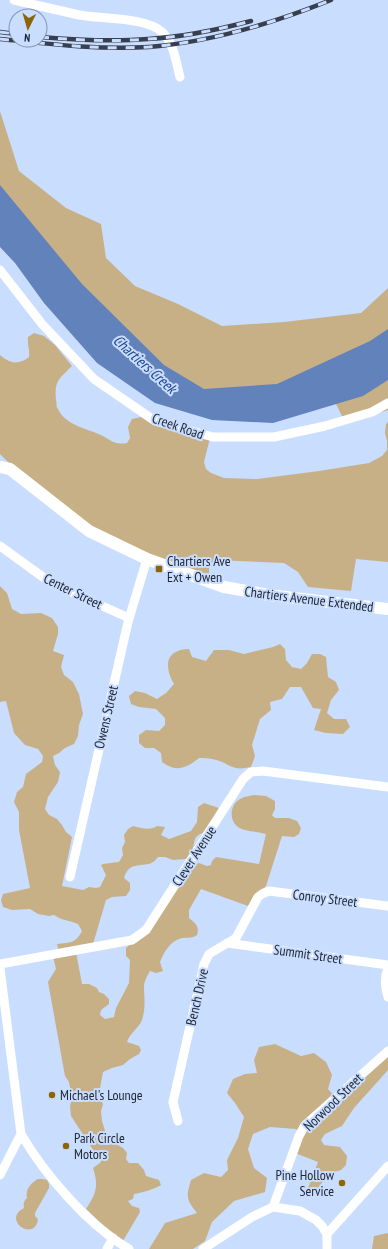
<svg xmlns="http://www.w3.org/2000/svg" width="388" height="1249" font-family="'PT Sans Narrow',sans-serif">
<rect width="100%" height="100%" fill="#c9ddff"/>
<!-- green -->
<path fill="#c8b086" d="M0,111L19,171L66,208L101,224L106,258L135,286L178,304L222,326L284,322L361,313L388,288V410L346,424L327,386L222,403L141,382L0,214Z
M34,333L44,336L55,345L72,366C59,379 54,381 56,400C57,403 56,407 58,409C64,423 83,428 96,433C108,437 113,446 127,443L130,438L128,427L132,419L141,417L210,438L204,462L206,469L211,473L224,478L257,479L319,471L369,463L382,456L387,450V441L385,433L386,424L388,422V562L356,559L351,591L308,587L298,572L284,563L216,560L209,568V579L148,555L94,529L10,464L0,454V355C10,364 19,365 29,357C30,350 27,345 28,337Z
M0,586L7,593L12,609L21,614L41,613L52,618L58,627V634L53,651L64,655L61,667L64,675L73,682L79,694L83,714L79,725L78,736L74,744L65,748L59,753L53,756L55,765L60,772L58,782L48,797L45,809L49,815L57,819L62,825L66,832L72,837L62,886L83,890L89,887L96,888L100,887L106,875L101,865C105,863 113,863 119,862L123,855L122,848L125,842L124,835L128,829L133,826C141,828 150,831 157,826L165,827L161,835L169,839L191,831L197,822L198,807L204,803L219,808L206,832C192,836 196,840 192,851C191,854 188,857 186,859L173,860L165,857H158C156,859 155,861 153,862C144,868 129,860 124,878L130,883V890L126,896L112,897L106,900L93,944L59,952L57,944C71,942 75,944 82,931L78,924C69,920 63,921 54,915L49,916L38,914L30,909L12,910L3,907L1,900L3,894L30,888L19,830V812L14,802L17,792L23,787L26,774L42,762L43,756L38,749L25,745L14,733L6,701L0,702Z
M280,644L285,649L286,660L292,667L301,669L307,663L312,654H320L326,657L328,677L336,682L339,690L331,700L327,713L334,719H346L350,727L343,734L326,733L314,730L321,709L313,708L301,687H290L282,699L270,702L271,710L260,719L252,745L255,756L251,767C229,772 230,762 212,759C208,758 203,758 199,758C192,764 181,771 171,767C168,766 165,764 162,762L161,753L154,748H145L139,743V735L146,730L159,731L165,725V718L156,709L139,707L131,704L129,696L135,691L145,693L157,699L166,693L174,684C171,679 168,672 168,665C168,653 179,649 189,649L192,657L206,661L214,650H229L244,654L273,647Z
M254,795L266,796L275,801V809L272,815L275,818H289L297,821L301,828L299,834L294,837L282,836L266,886L248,906L201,889L189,910V918C195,923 200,926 197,935C191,939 189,937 182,938C170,941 164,952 160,962L163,971L156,973L150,971C147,976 145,980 144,985C144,998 146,1007 142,1020C138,1029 130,1033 127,1042L139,1046L141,1050L139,1054L130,1059L123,1065L112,1068L103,1072L99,1094L103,1104L101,1111L102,1121L106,1134L114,1143L123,1148L127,1153L126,1159L129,1163H138L144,1170L146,1176L159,1180L161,1185C155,1189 141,1193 134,1194L133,1199L128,1201L132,1206L139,1208L140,1212L123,1241L114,1236L86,1209C96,1194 99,1186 93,1168L101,1162L71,1116L70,1106L72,1099L69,1082L65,1076L48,982L56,969L53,956L76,952L82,984H89L97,988L99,992L104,994L109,999V1004L101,1010L100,1015L105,1019L114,1017L116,1008L129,983L130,960L126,956V948L133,941L190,867L199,863L207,866L211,865L212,861L216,857L259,864L266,834C259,832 243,831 238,827C228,819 230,803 242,798C246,796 250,796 254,795Z
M275,1044L301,1056L314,1053L326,1062L332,1075L328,1089L339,1101L388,1055V1070L354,1108L342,1126L325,1134L321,1140L324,1145L340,1147L347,1156L346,1165L341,1170L328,1174L316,1191L308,1188L318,1162L295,1153L301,1135L296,1129L270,1127L253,1134L248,1149L254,1168L267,1178L265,1192L234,1201L212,1222L205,1241L193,1249H149L165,1223L197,1213C186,1199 186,1197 191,1180L204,1173L221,1177L228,1170L227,1160L238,1138L244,1117L235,1103L227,1093L233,1079L245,1074L257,1073L254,1060L259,1047Z
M38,1179H42L47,1180L49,1184V1188L35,1213V1216L38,1219C35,1243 1,1220 24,1208C23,1203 24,1201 27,1198C25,1189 31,1183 38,1179Z
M388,1233V1249H372L374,1236Z"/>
<!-- water -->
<path fill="#6182bb" d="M0,185L82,284L164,365L204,389L277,384L370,341L388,329V380L363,396L273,423L212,420L155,403L97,363L44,303L15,263L0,247Z"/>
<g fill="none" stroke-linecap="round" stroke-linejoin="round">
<!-- minor -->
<path stroke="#fff" stroke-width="9" d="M14,0C36,5 57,10 79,15C101,19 146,17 162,32C174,43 176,62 180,77
M0,270L42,324L94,379L155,421L213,437H274L325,426L372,412L388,403
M0,546L51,583L129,618
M70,877L128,622L147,559
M227,943L388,965
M0,964L132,940L146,930L243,779L251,772L263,771L388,787
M0,968L21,1134C45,1175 88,1225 129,1249
M388,968C384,978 385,988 388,997
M178,1121L173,1102L204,964L209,954L236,938L258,897L262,894L269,891L388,906
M0,1175L21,1134
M273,1207L299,1136L305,1125L388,1051
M327,1234L388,1166
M107,1249L113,1238
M203,1249L252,1217L273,1207L300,1211L316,1220L322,1226L327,1234V1249"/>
<!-- tertiary -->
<path stroke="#fff" stroke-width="12" d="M0,467L10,469L89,531L147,559L224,587L269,595L388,609"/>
<!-- rail casing -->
<g stroke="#373f4f" stroke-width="4.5">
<path id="rail" d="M0,32L16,34
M40,37C76,40 112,42 148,39C183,37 217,30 251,21
M0,39C49,44 99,50 149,47C211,42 274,23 331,0"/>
</g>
<!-- rail -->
<use href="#rail" stroke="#c9ddff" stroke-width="3" stroke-dasharray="9" stroke-linecap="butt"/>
</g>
<!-- markers -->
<g fill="#8c6507" stroke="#c9ddff" stroke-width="1.5">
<rect x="155" y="565" width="8" height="8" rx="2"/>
<circle cx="52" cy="1095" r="4"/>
<circle cx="66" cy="1146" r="4"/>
<circle cx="342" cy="1183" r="4"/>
</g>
<g text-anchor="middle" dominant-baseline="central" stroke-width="4" stroke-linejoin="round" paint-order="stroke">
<!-- street labels -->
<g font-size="14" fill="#222936" stroke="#c9ddff">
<text transform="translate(178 426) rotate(19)">Creek Road</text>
<text transform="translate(73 591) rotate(26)">Center Street</text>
<text transform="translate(309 599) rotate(7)">Chartiers Avenue Extended</text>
<text transform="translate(106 717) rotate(-77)">Owens Street</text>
<text transform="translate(194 856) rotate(-57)">Clever Avenue</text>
<text transform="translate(325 898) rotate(7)">Conroy Street</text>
<text transform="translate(308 954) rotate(8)">Summit Street</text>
<text transform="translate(197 997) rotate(-77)">Bench Drive</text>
<text transform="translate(333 1102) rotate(-44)">Norwood Street</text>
</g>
<!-- poi labels -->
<g font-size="14" fill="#222936" stroke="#c9ddff" text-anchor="start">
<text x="167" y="561">Chartiers Ave<tspan x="167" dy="16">Ext + Owen</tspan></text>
<text x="60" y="1095">Michael's Lounge</text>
<text x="74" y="1138">Park Circle<tspan x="74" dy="16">Motors</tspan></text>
<text x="334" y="1175" text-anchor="end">Pine Hollow<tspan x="334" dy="16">Service</tspan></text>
</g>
<!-- water labels -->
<g font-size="15" font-style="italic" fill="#21488f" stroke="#c9ddff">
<text transform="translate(145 364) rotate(42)">Chartiers Creek</text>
</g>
</g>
<!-- north arrow -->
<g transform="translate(28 28) rotate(185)"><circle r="19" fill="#c9ddff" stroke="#8695af"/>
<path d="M0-3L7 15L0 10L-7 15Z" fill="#8c6507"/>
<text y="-6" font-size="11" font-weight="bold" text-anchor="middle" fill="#222936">N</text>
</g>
</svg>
